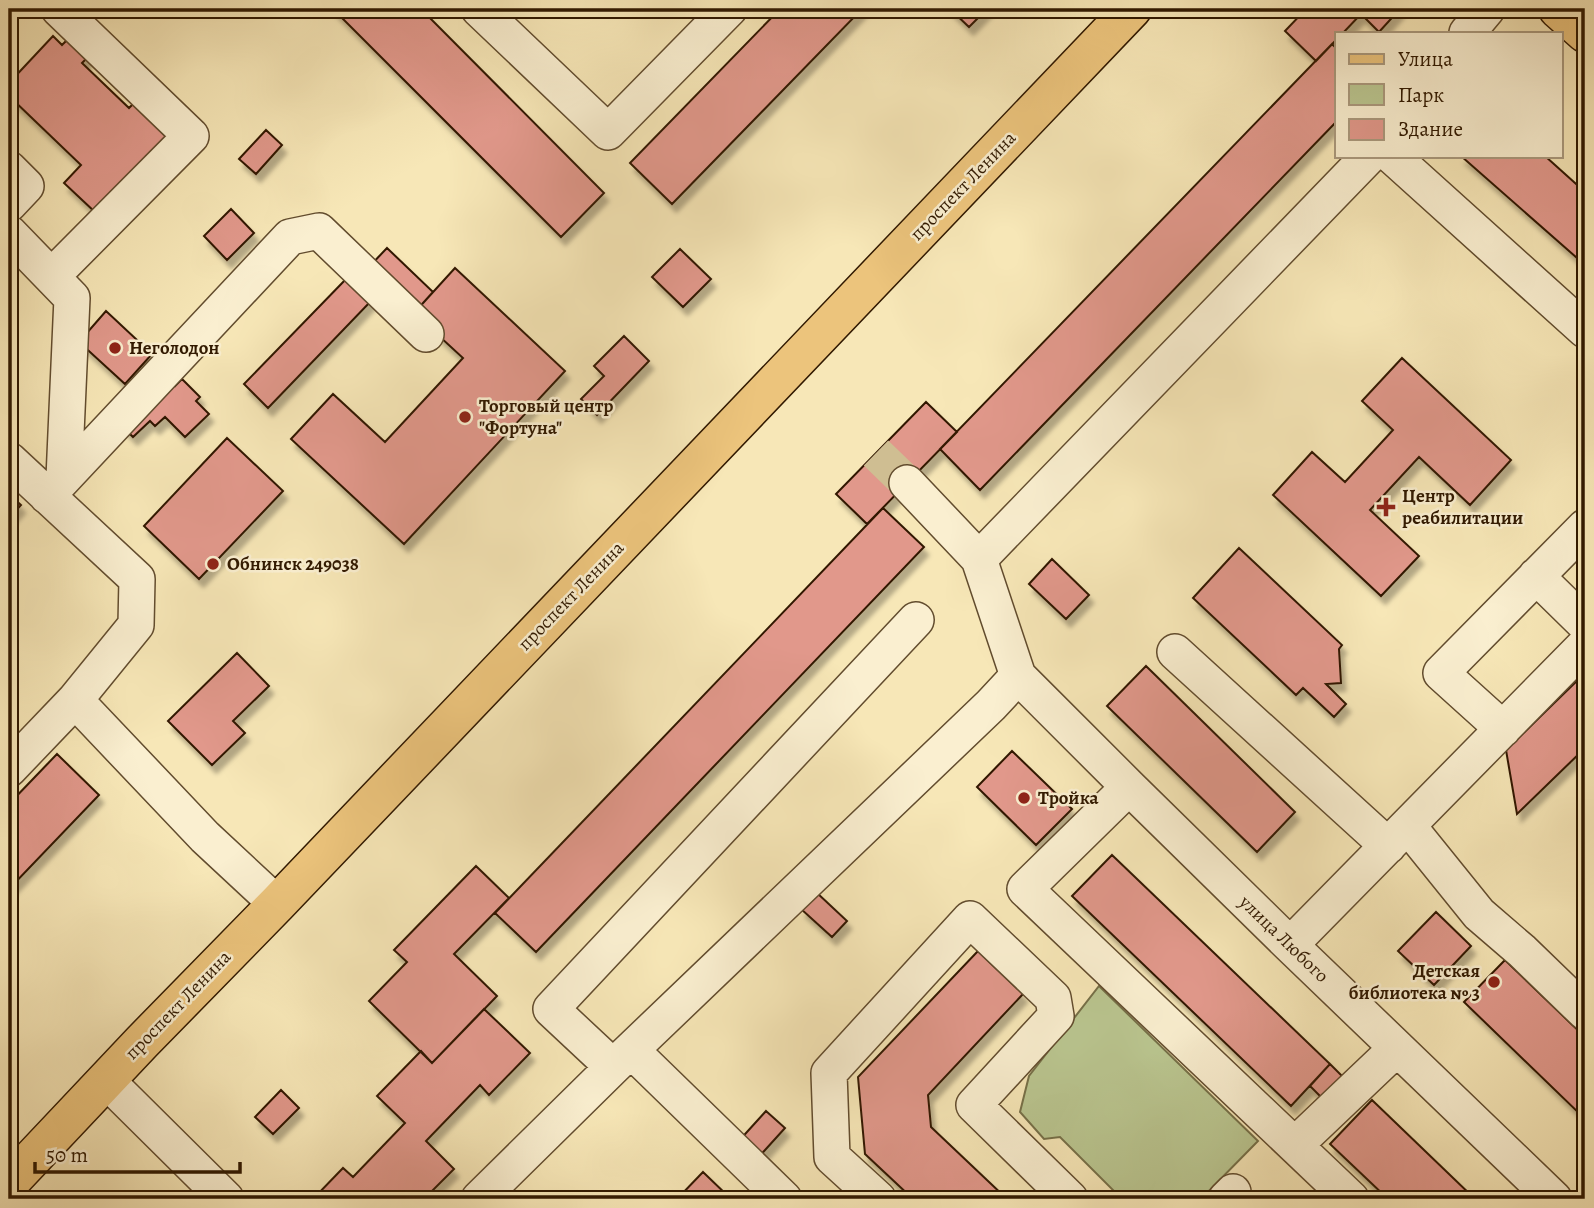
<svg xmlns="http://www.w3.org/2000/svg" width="1594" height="1208" font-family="Alegreya,serif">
<defs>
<filter id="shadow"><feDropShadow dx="4.5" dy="8" stdDeviation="2" flood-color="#0004"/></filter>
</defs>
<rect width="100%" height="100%" fill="#f7e7b7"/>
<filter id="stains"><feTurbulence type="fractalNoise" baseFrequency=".00286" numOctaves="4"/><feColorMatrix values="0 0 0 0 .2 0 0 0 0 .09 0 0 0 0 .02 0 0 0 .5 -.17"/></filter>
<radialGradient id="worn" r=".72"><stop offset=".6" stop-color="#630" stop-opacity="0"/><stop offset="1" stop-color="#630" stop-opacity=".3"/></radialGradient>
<!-- green -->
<path fill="#bac690" stroke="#767048" stroke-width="2" d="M1099,986L1258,1141L1201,1199H1121L1120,1197L1060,1137L1044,1139L1020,1112L1029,1076Z"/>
<!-- building -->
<path fill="#e1988b" stroke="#311900" stroke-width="2" filter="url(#shadow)" d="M333,9H421L604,193L561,237Z
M780,9H862L672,204L630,163Z
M950,9H987L969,27Z
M1306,9H1400L1379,32L1361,14L1343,33H1337V39L1316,61L1285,31Z
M53,36L62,45L69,38L89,56L82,63L129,108L136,101L170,133L96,213L64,183L81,165L9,96V83Z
M1332,44L1337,49V121L980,490L940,449Z
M266,130L282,145L256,174L239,159Z
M1461,156H1545L1585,192V265Z
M231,209L254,233L227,260L204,236Z
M387,248L433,292L414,313L367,269Z
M680,249L711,279L683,307L652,277Z
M455,268L565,371L404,544L291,439L333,394L385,442L463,358L414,313Z
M348,277L372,300L268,408L244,384Z
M106,311L152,354L125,384L79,342Z
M624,336L649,361L597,415L581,399L604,376L594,366Z
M1402,358L1511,460L1470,505L1419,457L1370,510L1419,556L1381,596L1273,495L1312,452L1345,482L1393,430L1362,401Z
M165,377L175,386L182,379L200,397L196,401L209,414L185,437L165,417L155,426L150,421L133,437L119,423Z
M926,402L957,432L867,524L836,494Z
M227,438L283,491L199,579L144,526Z
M9,494L21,505L9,518Z
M883,508L924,547L536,952L495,913Z
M1239,548L1342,645L1339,649L1341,683L1326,684L1346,704L1334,717L1303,688L1296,695L1193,598Z
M1052,559L1089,595L1066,619L1029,584Z
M237,653L269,686L233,721L245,733L212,765L168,721Z
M1146,666L1295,812L1257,852L1107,706Z
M1585,673V748L1517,814L1506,750Z
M1012,751L1072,809L1036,845L977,787Z
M57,754L99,795L9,889V804Z
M1112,855L1330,1064L1291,1106L1072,896Z
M476,866L509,898L454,954L497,996L432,1063L369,1001L407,962L394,950Z
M816,892L847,921L832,937L801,909Z
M1436,912L1471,946L1434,985L1398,951Z
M978,951L1023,994L928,1095L931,1127L1007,1199H913L865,1154L858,1077Z
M1505,960L1585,1037V1119L1464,1002Z
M484,1009L530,1053L489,1095L480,1085L426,1141L454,1169L424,1199H409L407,1197L404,1199H313L343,1168L353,1177L405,1123L377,1096L421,1051L432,1063Z
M1330,1064L1344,1078L1323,1099L1310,1086Z
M281,1090L299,1108L273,1134L255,1117Z
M1372,1100L1475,1199H1388L1330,1144Z
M766,1111L785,1128L756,1160L737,1143Z
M703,1172L731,1199H677Z"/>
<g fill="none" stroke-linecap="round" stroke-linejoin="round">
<!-- minor-tunnel -->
<path stroke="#cfbe92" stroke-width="35" stroke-dasharray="35 18" stroke-linecap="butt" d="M876,453L907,483"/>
<!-- minor casing -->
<g stroke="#624c2e" stroke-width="38">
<path id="minor" d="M479,9L608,132L729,9
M1467,33L1487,9
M1369,156L979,559L1018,676L1129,787L1290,945L1554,1199
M1392,156L1585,330
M9,169L26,186L9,204
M9,233L72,298L64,478
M52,276L191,136L59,9
M9,460L137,579L136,625L75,700
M907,483L979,559
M47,496L290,237L319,231L426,334
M1536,576L1585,624
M1175,652L1388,846
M1503,729L1441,673L1585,527
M9,769L75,700L205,837L277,904
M1129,787L1025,889L1351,1199
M1408,826L1479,914L1522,951L1585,1012
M1290,945L1585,645
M631,1050L784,1199
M613,1067L551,1009L916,620
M106,1080L226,1199
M1295,1145L1397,1048
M479,1199L613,1067L991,705L1018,676
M878,1199L832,1157L829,1073L970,919L1053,998L1056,1016L974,1105L1070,1199
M1226,1199L1233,1192"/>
</g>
<!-- major casing -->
<g stroke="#311900" stroke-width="41">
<path id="major" d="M1558,9L1585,33
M9,1183L142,1042L277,904L1132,9"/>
</g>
<!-- minor -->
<use href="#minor" stroke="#faefd0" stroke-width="35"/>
<!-- major -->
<use href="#major" stroke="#ecc47c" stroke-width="38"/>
</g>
<!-- markers -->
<g fill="#8f2418" stroke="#faefd0" stroke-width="2.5">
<circle cx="115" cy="348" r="7"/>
<circle cx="465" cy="417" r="7"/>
<path d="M1382.5 496.5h7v7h7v7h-7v7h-7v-7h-7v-7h7z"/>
<circle cx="213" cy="564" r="7"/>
<circle cx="1024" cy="798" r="7"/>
<circle cx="1494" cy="982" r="7"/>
</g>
<g text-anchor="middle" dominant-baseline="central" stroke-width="5" stroke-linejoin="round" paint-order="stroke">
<!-- street labels -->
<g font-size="19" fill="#311900" stroke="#faefd0">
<text transform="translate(963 186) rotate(-46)">проспект Ленина</text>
<text transform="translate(571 596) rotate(-46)">проспект Ленина</text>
<text transform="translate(1284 939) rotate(44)">улица Любого</text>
<text transform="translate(178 1005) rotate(-46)">проспект Ленина</text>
</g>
<!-- poi labels -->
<g font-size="19" font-weight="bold" fill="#311900" stroke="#faefd0" text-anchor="start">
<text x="129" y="348">Неголодон</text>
<text x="479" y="406">Торговый центр<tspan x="479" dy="22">"Фортуна"</tspan></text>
<text x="1402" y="496">Центр<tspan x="1402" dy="22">реабилитации</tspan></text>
<text x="227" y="564">Обнинск 249038</text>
<text x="1038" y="798">Тройка</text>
<text x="1480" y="971" text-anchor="end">Детская<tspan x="1480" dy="22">библиотека № 3</tspan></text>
</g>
</g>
<!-- margin -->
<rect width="1594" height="1208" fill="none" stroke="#f7e7b7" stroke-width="35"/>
<rect x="10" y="10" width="1573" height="1187" fill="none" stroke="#311900" stroke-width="3.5"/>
<rect x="18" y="18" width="1559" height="1173" fill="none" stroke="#311900" stroke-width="2"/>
<!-- legend -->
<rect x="1335" y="32" width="228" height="126" fill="#faefd0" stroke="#aa997d" stroke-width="2"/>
<rect x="1349" y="54" width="35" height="10" fill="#ecc47c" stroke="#aa997d" stroke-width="2"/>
<text x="1398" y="66" font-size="21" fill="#311900">Улица</text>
<rect x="1349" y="84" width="35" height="21" fill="#bac690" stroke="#aa997d" stroke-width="2"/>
<text x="1398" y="102" font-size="21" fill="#311900">Парк</text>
<rect x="1349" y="119" width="35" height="21" fill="#e1988b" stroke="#aa997d" stroke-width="2"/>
<text x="1398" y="136" font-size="21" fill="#311900">Здание</text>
<!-- scale -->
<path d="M35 1162v10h205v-10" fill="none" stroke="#311900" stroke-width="3.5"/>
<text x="46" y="1162" font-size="21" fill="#311900" stroke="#faefd0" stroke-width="5" paint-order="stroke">50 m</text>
<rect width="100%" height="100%" filter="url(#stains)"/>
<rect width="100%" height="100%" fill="url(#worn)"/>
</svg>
